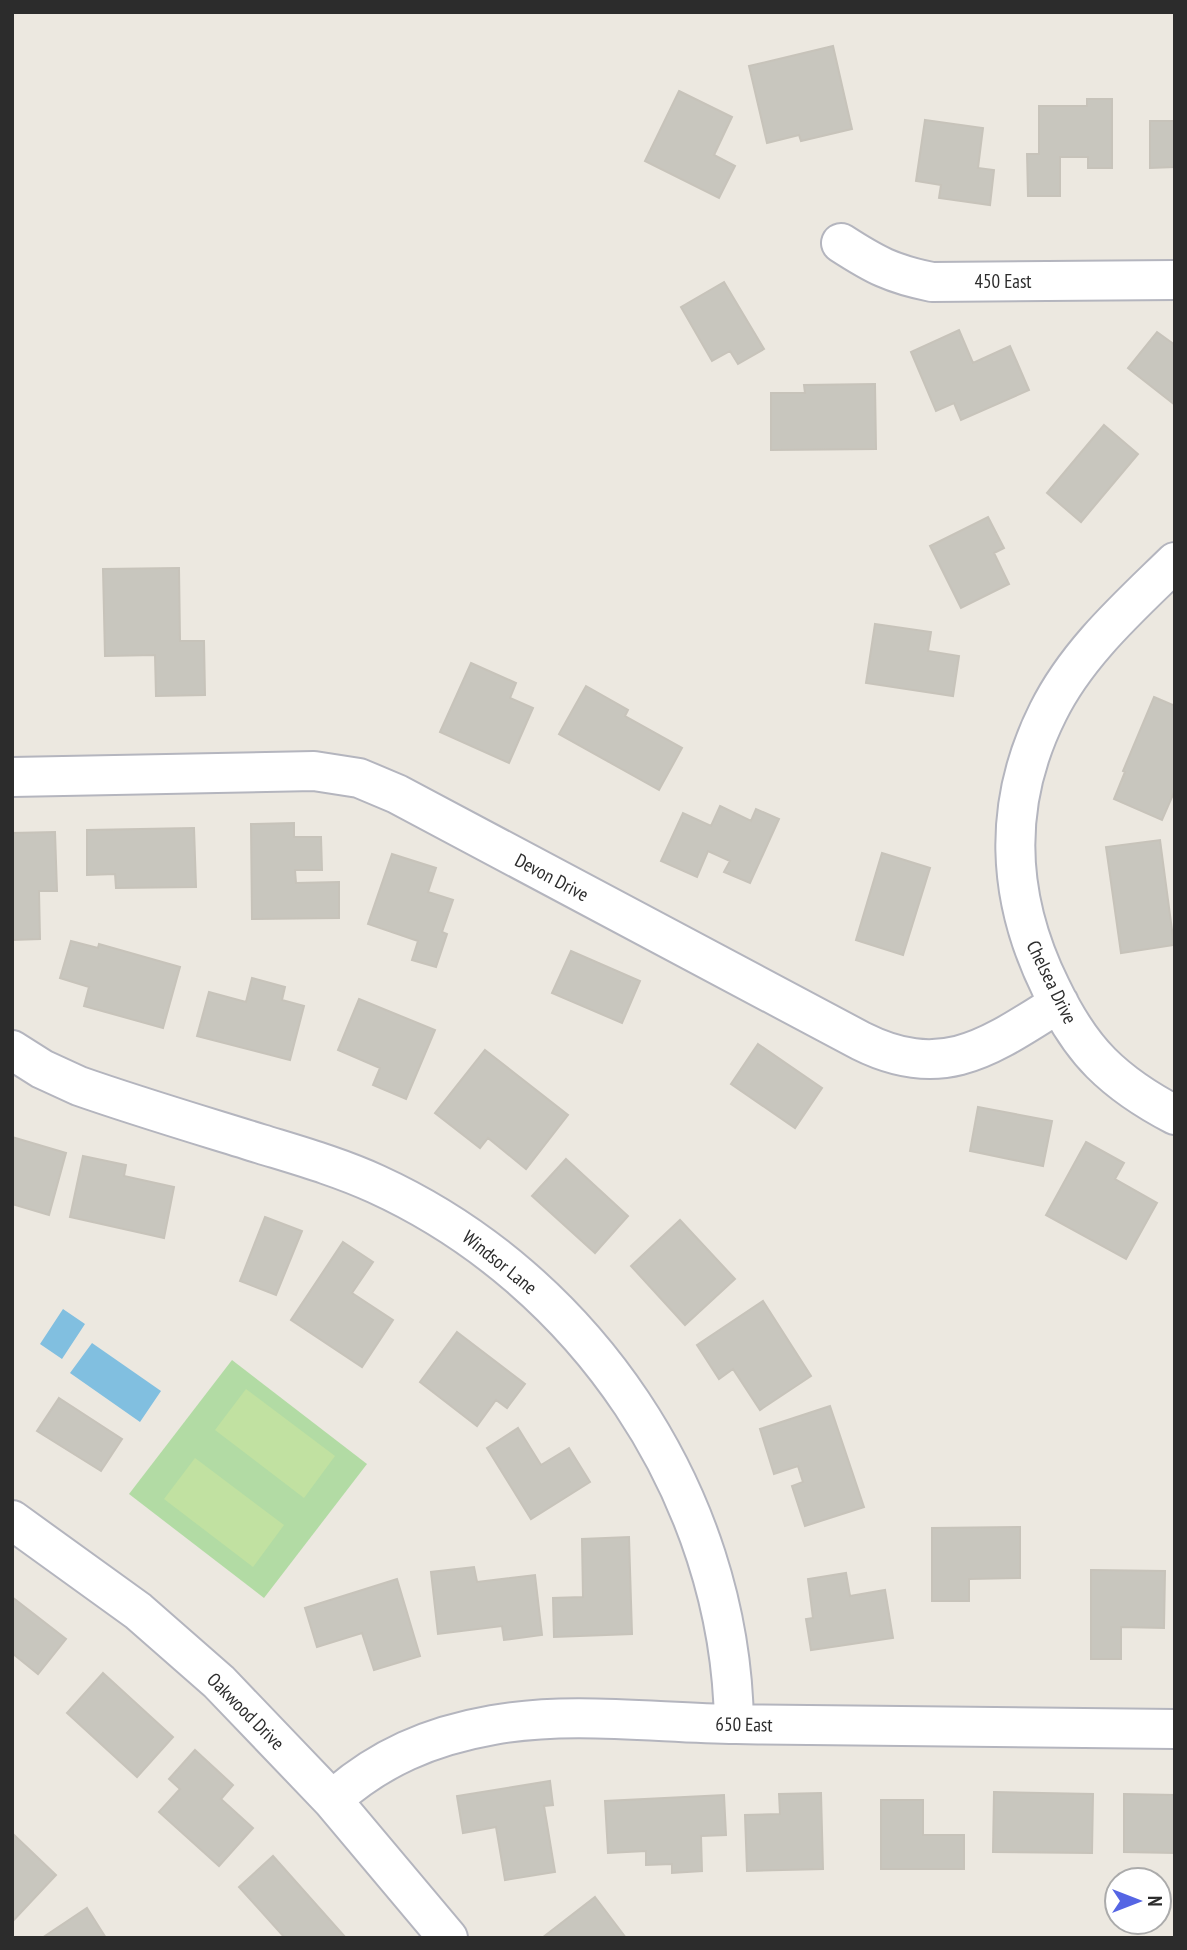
<svg xmlns="http://www.w3.org/2000/svg" width="1187" height="1950" font-family="'PT Sans Narrow',sans-serif">
<rect width="100%" height="100%" fill="#ece8e0"/>
<!-- green -->
<path fill="#b2dba4" d="M232,1360L367,1464L264,1598L129,1494Z"/>
<!-- pitch -->
<path fill="#c1e1a1" d="M246,1389L335,1456L304,1498L215,1430Z
M195,1458L284,1525L253,1567L164,1499Z"/>
<!-- water -->
<path fill="#81bfe0" d="M63,1309L85,1324L62,1359L40,1344Z
M92,1343L161,1391L140,1422L70,1373Z"/>
<!-- building -->
<path fill="#c8c6be" stroke="#c7c3ba" stroke-width="2" d="M833,46L852,129L801,141L799,135L767,143L749,66Z
M679,91L732,117L714,155L735,166L719,198L645,161Z
M1087,99H1112V168H1088V157H1060V196H1028L1027,154H1039V106H1087Z
M925,120L983,128L978,168L994,170L990,205L939,198L941,185L916,181Z
M1150,121H1175V167L1150,168Z
M724,282L764,349L738,364L730,351L712,361L681,307Z
M959,330L973,363L1010,346L1029,390L961,420L954,403L936,411L911,352Z
M1157,332L1175,345V405L1128,368Z
M875,384L876,449L771,450V393H805L804,385Z
M1104,425L1138,454L1081,522L1047,493Z
M988,517L1004,548L994,553L1009,584L961,608L930,546Z
M179,568L180,641H204L205,695L156,696L155,655L105,656L103,569Z
M875,624L931,632L928,651L959,656L953,696L866,683Z
M471,663L516,683L510,698L533,708L509,763L440,732Z
M586,686L628,710L625,716L682,748L659,790L559,734Z
M1154,697L1175,706V790L1162,820L1114,799L1125,772L1123,771Z
M720,806L751,821L756,809L779,819L750,883L724,872L730,861L708,851L697,877L661,861L683,813L711,826Z
M294,823V837H321L322,870H295L296,883L339,882V918L252,919L251,824Z
M194,828L196,887L116,888L115,874L87,875V830Z
M55,832L57,891H39L40,939L12,940V833Z
M1160,840L1174,945L1121,953L1106,847Z
M882,853L930,868L903,955L856,940Z
M392,854L436,868L428,892L453,900L442,932L447,934L436,967L412,960L418,941L368,924Z
M71,941L98,948L99,944L180,967L163,1028L84,1006L89,987L60,978Z
M571,951L640,981L622,1023L552,993Z
M252,978L285,987L282,1000L304,1006L290,1060L197,1036L209,992L246,1002Z
M359,999L435,1030L406,1099L373,1085L380,1068L338,1050Z
M758,1044L822,1088L795,1128L731,1084Z
M485,1050L568,1115L526,1169L488,1138L480,1148L435,1113Z
M978,1107L1052,1121L1043,1166L970,1151Z
M12,1137L66,1153L49,1215L12,1204Z
M1086,1142L1124,1163L1115,1179L1157,1203L1126,1259L1046,1215Z
M83,1156L126,1165L124,1176L174,1187L164,1238L70,1217Z
M566,1159L628,1216L595,1253L532,1196Z
M265,1217L302,1231L276,1295L240,1281Z
M680,1220L735,1279L685,1325L631,1266Z
M343,1242L373,1262L352,1293L393,1320L362,1367L291,1320Z
M763,1301L811,1376L760,1410L733,1369L719,1379L697,1345Z
M457,1332L525,1384L507,1408L496,1400L477,1426L420,1382Z
M59,1398L122,1439L101,1471L37,1431Z
M830,1406L864,1507L805,1526L792,1486L803,1482L798,1466L774,1474L760,1429Z
M518,1428L541,1465L569,1448L590,1482L531,1519L487,1448Z
M1020,1527V1578L969,1579V1601H932V1528Z
M629,1537L632,1634L554,1637L553,1598L583,1597L582,1539Z
M474,1567L477,1582L535,1575L542,1635L504,1640L502,1626L438,1634L431,1572Z
M1091,1570L1165,1571L1164,1628L1121,1627V1659H1091Z
M846,1573L850,1596L885,1590L893,1638L811,1650L806,1619L813,1618L808,1579Z
M397,1579L420,1656L374,1670L362,1633L317,1647L305,1608Z
M12,1597L66,1639L38,1674L12,1653Z
M103,1673L173,1737L137,1777L67,1713Z
M195,1750L233,1785L221,1799L253,1828L219,1866L159,1812L180,1789L169,1779Z
M550,1781L553,1805L544,1806L555,1872L505,1880L496,1827L463,1833L457,1796Z
M994,1792L1093,1794L1092,1853L993,1852Z
M821,1793L823,1869L747,1871L745,1815L780,1814L779,1794Z
M1124,1794L1175,1795V1853L1124,1852Z
M724,1795L726,1835L701,1836L702,1871L672,1873V1864L646,1865V1851L608,1853L605,1801Z
M881,1800H923V1835H964V1869H881Z
M12,1833L56,1875L12,1922Z
M273,1856L346,1938H285L239,1887Z
M595,1897L626,1938H542Z
M87,1908L106,1938H42Z"/>
<g fill="none" stroke-linecap="round" stroke-linejoin="round">
<!-- minor casing -->
<g stroke="#b4b5be" stroke-width="42">
<path id="minor" d="M841,243C875,265 892,274 932,282L1175,280
M1175,562C1129,607 1077,653 1048,712C1002,804 1006,897 1051,988C1064,1015 1080,1042 1101,1063C1123,1085 1148,1101 1175,1115
M12,777L314,771L359,778L397,794L861,1041C943,1082 989,1047 1059,1003
M12,1050L42,1069L79,1086C139,1107 200,1125 261,1144C300,1156 339,1167 376,1184C584,1279 731,1494 734,1724
M12,1520L138,1611L219,1682L332,1800L448,1938
M332,1800C379,1758 430,1736 493,1725C572,1711 656,1723 736,1724C882,1727 1028,1727 1175,1729"/>
</g>
<!-- minor -->
<use href="#minor" stroke="#fff" stroke-width="38"/>
</g>
<g text-anchor="middle" dominant-baseline="central" stroke-width="7" stroke-linejoin="round" paint-order="stroke">
<!-- street labels -->
<g font-size="19" fill="#2c2c2c" stroke="#fff">
<text x="1003" y="281">450 East</text>
<text transform="translate(552 877) rotate(28)">Devon Drive</text>
<text transform="translate(1052 982) rotate(64)">Chelsea Drive</text>
<text transform="translate(500 1262) rotate(39)">Windsor Lane</text>
<text transform="translate(246 1711) rotate(45)">Oakwood Drive</text>
<text transform="translate(744 1724) rotate(1)">650 East</text>
</g>
</g>
<!-- border -->
<rect width="1187" height="1950" fill="none" stroke="#2c2c2c" stroke-width="28"/>
<!-- north arrow -->
<g transform="translate(1138 1901) rotate(90)"><circle r="33" fill="#ffffff" stroke="#ababab" stroke-width="2"/>
<path d="M0-5L12 26L0 18L-12 26Z" fill="#5565e4"/>
<text y="-10" font-size="19" font-weight="bold" text-anchor="middle" fill="#2c2c2c">N</text>
</g>
</svg>
